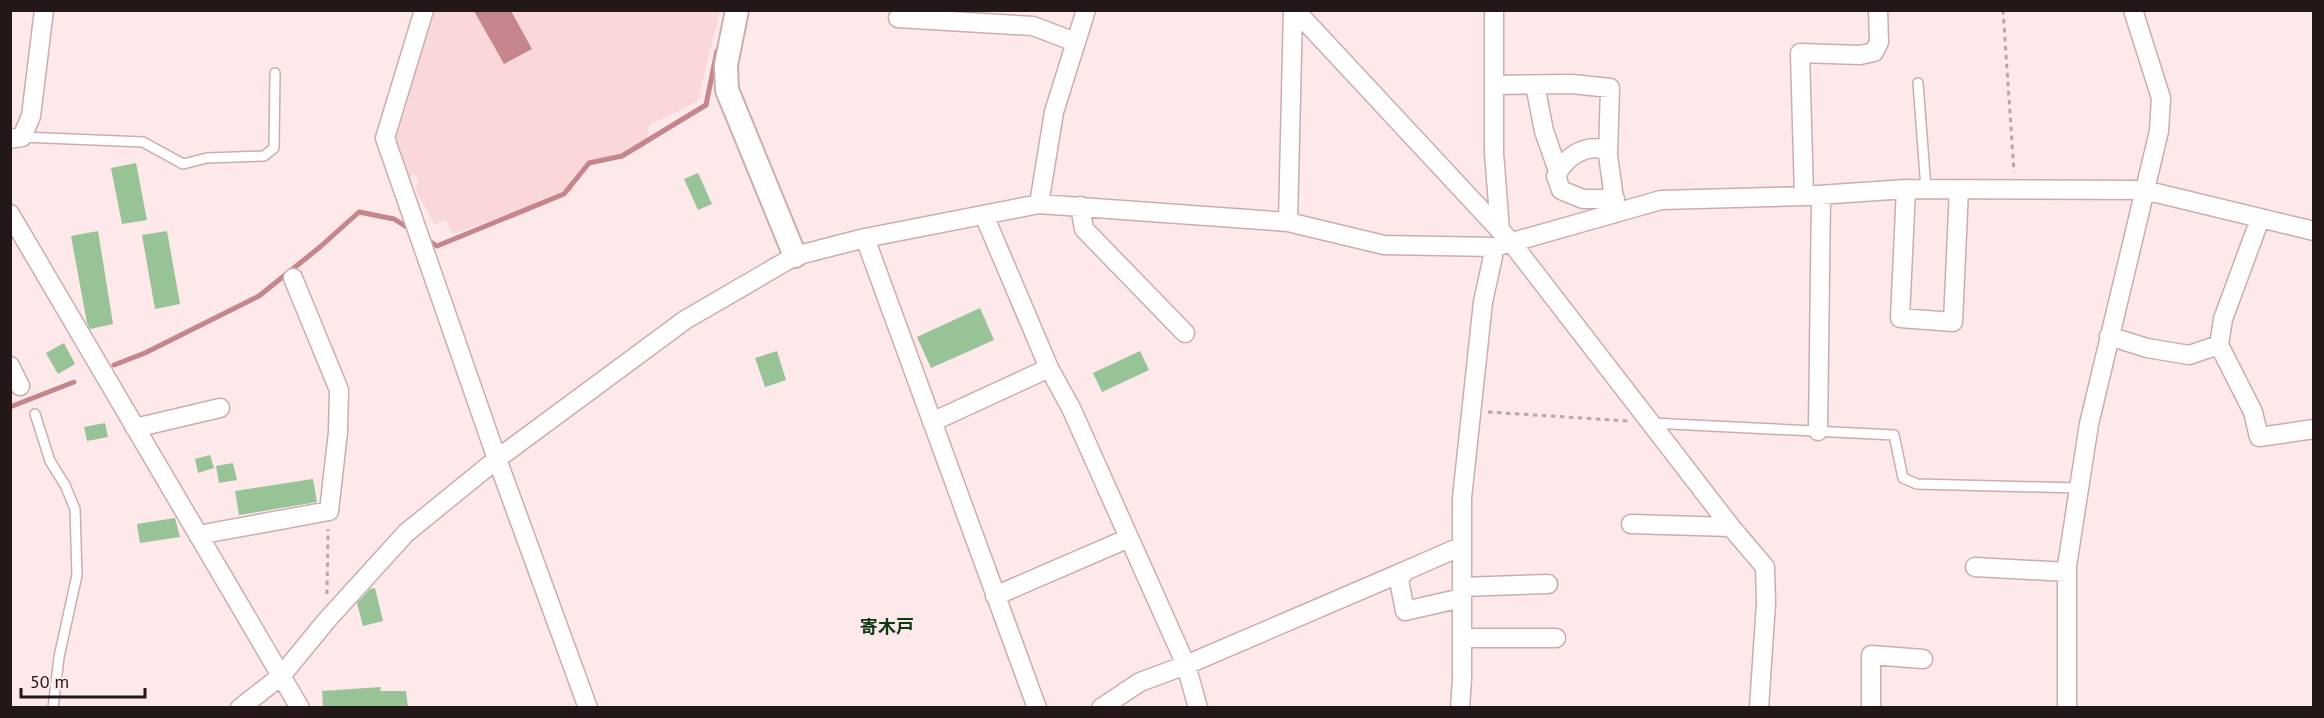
<svg xmlns="http://www.w3.org/2000/svg" width="2324" height="718" font-family="'PT Sans','Noto Sans JP',sans-serif">
<rect width="100%" height="100%" fill="#fde8ea"/>
<!-- built -->
<path fill="#fad8da" d="M430,11H720L697,102L649,125L646,145L640,150L592,162L570,180L574,191L453,234L445,220L435,225L415,189L419,181L414,175L409,177L392,134Z"/>
<!-- water -->
<path fill="#c4858b" d="M474,11H511L532,49L504,64Z"/>
<g fill="none" stroke-linecap="round" stroke-linejoin="round">
<!-- stream -->
<path stroke="#c4858b" stroke-width="5" d="M426,239L437,246L564,194L589,163L622,156L706,105L717,51
M114,365L145,353L259,296L320,247L359,212L394,219L413,231
M10,407L74,382"/>
</g>
<!-- building -->
<path fill="#97c397" d="M136,163L147,220L122,224L111,168Z
M698,173L712,204L698,210L684,179Z
M98,231L113,324L90,329L87,323L71,236Z
M167,231L180,304L155,309L142,235Z
M980,308L994,340L931,368L917,337Z
M64,343L75,364L58,374L46,353Z
M777,351L786,380L765,387L755,358Z
M1140,351L1149,370L1102,392L1093,373Z
M105,423L108,437L87,441L84,427Z
M210,455L214,468L198,473L195,459Z
M233,463L237,480L219,483L216,466Z
M313,479L317,502L239,515L235,491Z
M175,518L180,537L140,543L137,524Z
M375,588L383,621L363,626L357,603L370,589Z
M381,687L380,691H406L408,708H323L322,691Z"/>
<g fill="none" stroke-linecap="round" stroke-linejoin="round">
<!-- service casing -->
<g stroke="#ccadaf" stroke-width="12">
<path id="service" d="M1918,83L1926,189
M22,137L143,142L183,164L207,158L264,156L274,148L275,73
M35,414L50,461L65,485L75,509L77,575L59,657L53,708
M1651,423L1894,435L1903,478L1917,484L2079,488"/>
</g>
<!-- minor casing -->
<g stroke="#ccadaf" stroke-width="21">
<path id="minor" d="M424,10L385,138L497,459L588,708
M1295,10L1511,242L1731,527L1765,567L1766,603L1759,708
M1494,10V153L1500,230
M898,18L1033,26L1075,42
M1494,85L1572,84L1610,88L1608,155L1616,213
M1535,85L1544,131L1558,171
M10,139L22,137L31,116L44,10
M1608,151C1586,142 1565,157 1556,176L1561,190L1583,199H1615
M1906,189L1900,318L1953,322L1959,189
M1804,196L1800,53L1860,55L1874,52L1879,42L1878,10
M1039,204L1054,112L1086,10
M1080,206L1084,229L1185,333
M10,214L300,708
M2260,219L2223,319L2219,345L2253,412L2259,437L2314,429
M1288,222L1293,10
M865,238L1037,708
M2109,336L2147,348L2189,355L2219,345
M10,366L20,386
M1049,368L1071,408L1186,665L1198,708
M932,422L1049,368L984,215
M135,428L220,408
M1818,431L1821,195
M1631,524L1731,527
M198,535L329,511L338,432L339,390L293,278
M1975,567L2067,572
M1462,587L1548,584
M995,596L1129,538
M1462,598L1405,611L1399,580L1405,571L1462,546
M1462,638H1556
M240,708L281,676L327,620L406,533L497,459L685,320L795,256L865,238L1039,204L1288,222L1384,245L1495,247L1661,200L1804,196L1906,189L2144,190L2314,231
M1101,708L1140,682L1186,665L1405,571
M1460,708L1462,679V498L1483,302L1495,247
M1871,708V655L1923,659
M2067,708V566L2089,424L2159,131L2161,98L2133,10"/>
</g>
<!-- tertiary casing -->
<g stroke="#ccadaf" stroke-width="26">
<path id="tertiary" d="M737,10L726,65L727,90L795,256"/>
</g>
<!-- path -->
<path stroke="#b9a7a8" stroke-width="3" stroke-dasharray="4.5 4.5" stroke-linecap="butt" d="M2003,10L2014,172
M1488,412L1628,421
M327,594L328,529"/>
<!-- service -->
<use href="#service" stroke="#fff" stroke-width="9"/>
<!-- minor -->
<use href="#minor" stroke="#fff" stroke-width="18"/>
<!-- tertiary -->
<use href="#tertiary" stroke="#fff" stroke-width="22"/>
</g>
<g text-anchor="middle" dominant-baseline="central" stroke-width="6" stroke-linejoin="round" paint-order="stroke">
<!-- quarter labels -->
<g font-size="18" font-weight="bold" fill="#0d3811" stroke="#fde8ea">
<text x="887" y="626">寄木戸</text>
</g>
</g>
<!-- border -->
<rect width="2324" height="718" fill="none" stroke="#231718" stroke-width="24"/>
<!-- scale -->
<path d="M21 688v9h124v-9" fill="none" stroke="#231718" stroke-width="3"/>
<text x="30" y="688" font-size="18" fill="#231718" stroke="#fde8ea" stroke-width="4.5" paint-order="stroke">50 m</text>
</svg>
